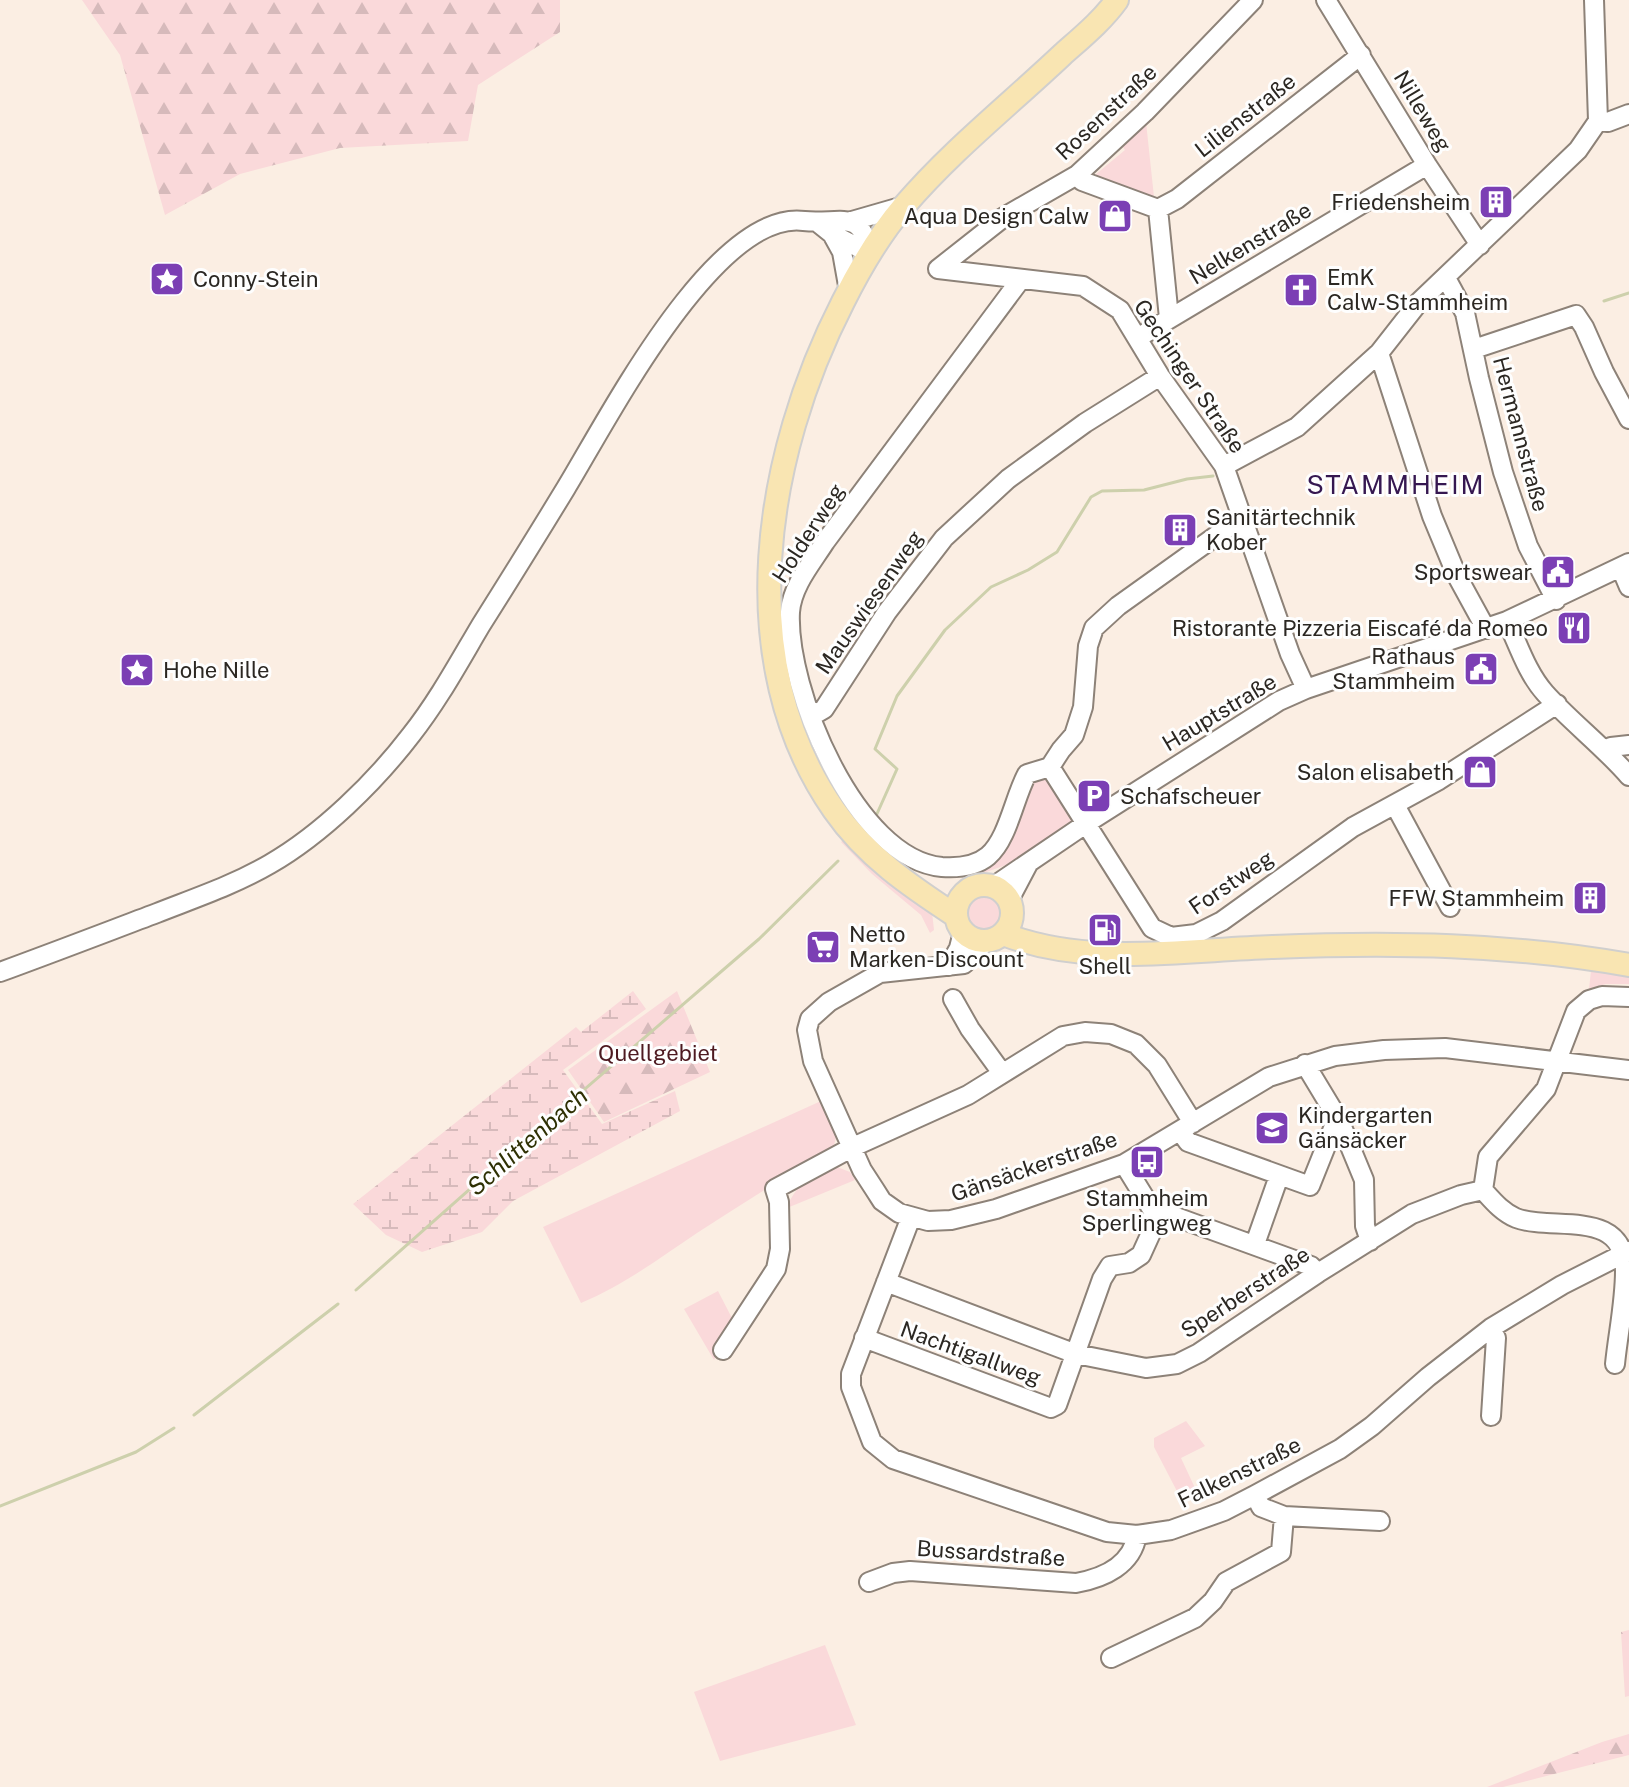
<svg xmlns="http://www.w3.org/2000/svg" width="1629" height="1787" font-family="'Public Sans',sans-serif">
<defs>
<pattern id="forest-firs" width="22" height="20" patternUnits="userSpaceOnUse" patternTransform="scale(2)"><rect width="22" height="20" fill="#fad9da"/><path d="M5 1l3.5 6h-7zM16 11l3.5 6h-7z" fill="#d6babb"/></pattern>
<pattern id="wetland-marsh" width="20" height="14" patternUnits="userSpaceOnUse" patternTransform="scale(2)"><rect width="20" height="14" fill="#fad9da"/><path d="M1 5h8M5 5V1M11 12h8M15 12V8" fill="none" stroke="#d6babb"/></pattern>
</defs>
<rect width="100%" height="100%" fill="#fbeee3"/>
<!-- green -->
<path fill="#fad9da" d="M1146,122L1154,197L1145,198L1089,180L1125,150L1120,143Z
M1039,777H1048L1077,817L1074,823L1006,865L972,877L971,874L981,866L1029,780Z
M847,837L932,912L934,930L930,933L921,915L872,874L841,842Z
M962 912a22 22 0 1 1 44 0a22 22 0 1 1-44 0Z
M1591,971L1629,976V984H1606L1589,989Z
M821,1101L838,1130L833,1149C787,1175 742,1204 697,1233C660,1258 622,1286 581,1303L543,1227Z
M837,1167L850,1172L855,1180L787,1208C793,1188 816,1168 837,1167Z
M718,1291L734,1322L714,1360L684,1309Z
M1186,1421L1205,1446L1181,1458L1195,1488L1180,1497L1154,1447V1438Z
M825,1645L856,1725L720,1761L694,1692Z"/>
<!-- forest -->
<path fill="url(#forest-firs)" d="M82,0H560V32L478,85L468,141L340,148L240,174L165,215L120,55Z
M677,991L710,1072L604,1122L568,1070Z
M1629,1630V1696L1625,1697L1621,1632Z
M1629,1734V1755L1503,1787H1487L1602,1742Z"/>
<!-- wetland -->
<path fill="url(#wetland-marsh)" d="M633,991L646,1009L563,1070L602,1124L675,1091L680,1111L513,1201L482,1232L422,1252L386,1235L353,1204L576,1027L581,1032Z"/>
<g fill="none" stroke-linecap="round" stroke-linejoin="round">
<!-- stream -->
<path stroke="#cdd0ac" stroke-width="3" d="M1604,301L1629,293
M876,816L897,769L875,749L897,696L945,630L991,587L1028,570L1057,552L1091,497L1102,491L1144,490L1187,479L1213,476
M356,1290L514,1150L759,939L838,861
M194,1415L338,1304
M0,1506L136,1452L174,1428"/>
<!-- minor casing -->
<g stroke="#8d8278" stroke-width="22">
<path id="minor" d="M1326,0L1427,165L1480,245
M1598,121L1608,122L1629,114
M1077,175L1082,181L1158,209
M1158,209L1177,199L1361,55
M1158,209L1169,318
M852,221L904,206
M817,222L832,234L869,253
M832,234L842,252L849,291
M938,269L1083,286L1120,310L1160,376L1224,466L1290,654L1306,689
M938,269L1004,217L1077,175L1145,112L1253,0
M1446,278L1465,313L1479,378L1503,472L1528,546L1556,600
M1021,279L825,542C811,564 792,586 790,612C786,688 855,859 942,867C957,868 976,866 988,856C1008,839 1014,798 1027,774L1050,767
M1139,337L1427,165
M1474,349L1576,315L1584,327L1604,372L1629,419
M1379,353L1432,516L1457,576L1486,629
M1224,466L1297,427L1379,353L1419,302L1578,150L1598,121L1594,0
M1621,568L1629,587
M1507,621C1518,644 1527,673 1545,693C1571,722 1603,746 1629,776
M812,716L824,709L887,612L944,538L1008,479L1085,423L1160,376
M1606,750L1611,747L1629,745
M1050,767L1152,928L1171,937L1196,934L1222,921L1353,827L1439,780L1557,704
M1050,767L1061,750L1074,735L1083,707L1088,646L1094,628L1118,606L1227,528L1243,523
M1395,805L1450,907
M994,886L1087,823L1279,701L1306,689L1507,621L1629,563
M1009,900L1028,864
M986,941L964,964L880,973L829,1002L810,1019L807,1030L813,1061L862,1170L875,1190L882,1201L899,1213L928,1221L951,1220L996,1209L1124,1164L1269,1077L1335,1056L1384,1050L1445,1048L1629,1070
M949,966L959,948L963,932
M0,972C52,953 104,933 157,913C195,898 234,885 270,864C322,834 375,782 411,735C438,701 459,662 481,625C510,579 538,534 566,488C607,421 715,209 804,221C839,225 862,207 869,253
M953,999L970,1029L1002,1073
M1305,1064L1340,1122L1364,1180L1365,1226L1370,1241
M1180,1131L1188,1142L1310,1186L1334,1126L1340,1122
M1153,1211L1165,1213L1311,1266L1318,1273
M911,1217L851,1374V1387L872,1442L893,1459L1107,1532L1137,1535L1171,1530L1224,1511L1255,1495L1340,1449L1372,1426L1428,1377L1491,1328L1562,1285L1629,1251
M1255,1244L1279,1176
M886,1282L1076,1354L1146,1368L1177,1364L1199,1353L1318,1273L1412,1214L1461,1195L1483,1190
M864,1338L1051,1408L1057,1405L1102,1279L1110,1266L1129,1263L1141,1255L1151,1233L1153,1211L1124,1164
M723,1350L776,1269L780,1249L779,1202L775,1189L853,1147L968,1095L1063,1036L1085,1032L1111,1034L1136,1044L1157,1065L1193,1123
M1615,1364C1618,1334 1625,1302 1625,1271C1625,1207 1554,1232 1516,1218C1502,1212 1493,1201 1483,1190L1488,1157L1546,1089L1576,1011L1589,1000L1602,996L1629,997
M1491,1416L1496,1338L1491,1328
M1255,1495L1261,1507L1284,1516L1380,1521
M869,1582L893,1573L910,1571L1076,1583C1104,1578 1132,1565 1137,1535
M1111,1658L1195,1618L1213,1601L1226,1582L1281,1552L1284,1516"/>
</g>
<!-- major casing -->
<g stroke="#d0cfce" stroke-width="26">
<path id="major" d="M956 913a28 28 0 1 1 56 0a28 28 0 1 1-56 0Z
M956,916C910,886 866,856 834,810C730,661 765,454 843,302C860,268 879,235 904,206C952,150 1009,105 1062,55C1081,38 1102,21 1117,0
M1003,934C1088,967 1183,950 1273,947C1393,942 1511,944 1629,965"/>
</g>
<!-- minor -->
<use href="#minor" stroke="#fff" stroke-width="18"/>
<!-- major -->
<use href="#major" stroke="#f9e5b2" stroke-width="22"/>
</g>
<!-- icons -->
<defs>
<g id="building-square" transform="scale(1.8)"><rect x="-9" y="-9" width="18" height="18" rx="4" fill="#7b3fb4" stroke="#fefefe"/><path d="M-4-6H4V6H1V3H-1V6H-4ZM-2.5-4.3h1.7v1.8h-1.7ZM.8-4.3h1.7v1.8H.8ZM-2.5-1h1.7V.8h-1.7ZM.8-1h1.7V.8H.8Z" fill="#fff"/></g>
<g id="shop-square" transform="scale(1.8)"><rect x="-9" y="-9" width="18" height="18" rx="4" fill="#7b3fb4" stroke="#fefefe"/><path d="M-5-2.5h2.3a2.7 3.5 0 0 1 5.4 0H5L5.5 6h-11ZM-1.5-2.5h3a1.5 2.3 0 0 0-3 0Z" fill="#fff"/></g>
<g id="sight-square" transform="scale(1.8)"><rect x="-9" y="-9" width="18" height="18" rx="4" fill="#7b3fb4" stroke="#fefefe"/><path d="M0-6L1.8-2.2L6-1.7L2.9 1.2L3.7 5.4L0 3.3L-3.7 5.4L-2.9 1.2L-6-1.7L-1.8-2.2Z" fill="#fff"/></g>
<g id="church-square" transform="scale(1.8)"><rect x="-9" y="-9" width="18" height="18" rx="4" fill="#7b3fb4" stroke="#fefefe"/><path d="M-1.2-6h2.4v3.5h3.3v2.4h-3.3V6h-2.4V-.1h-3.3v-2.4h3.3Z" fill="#fff"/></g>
<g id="civic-square" transform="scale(1.8)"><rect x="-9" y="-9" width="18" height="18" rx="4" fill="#7b3fb4" stroke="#fefefe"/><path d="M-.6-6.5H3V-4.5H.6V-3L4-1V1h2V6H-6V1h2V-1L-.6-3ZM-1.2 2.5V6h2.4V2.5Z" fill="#fff"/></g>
<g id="restaurant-square" transform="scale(1.8)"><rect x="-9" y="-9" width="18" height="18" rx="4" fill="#7b3fb4" stroke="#fefefe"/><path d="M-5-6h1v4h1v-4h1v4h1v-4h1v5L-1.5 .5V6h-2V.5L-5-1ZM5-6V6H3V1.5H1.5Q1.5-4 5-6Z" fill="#fff"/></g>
<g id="parking-square" transform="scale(1.8)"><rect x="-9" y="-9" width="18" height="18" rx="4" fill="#7b3fb4" stroke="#fefefe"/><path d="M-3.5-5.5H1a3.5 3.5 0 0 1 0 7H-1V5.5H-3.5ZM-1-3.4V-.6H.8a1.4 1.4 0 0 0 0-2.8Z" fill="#fff"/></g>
<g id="fuel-square" transform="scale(1.8)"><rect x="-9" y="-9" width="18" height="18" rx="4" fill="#7b3fb4" stroke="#fefefe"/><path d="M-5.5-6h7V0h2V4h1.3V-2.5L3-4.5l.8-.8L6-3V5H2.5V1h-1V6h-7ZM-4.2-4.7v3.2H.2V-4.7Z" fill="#fff"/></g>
<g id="supermarket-square" transform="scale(1.8)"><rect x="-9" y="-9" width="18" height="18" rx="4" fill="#7b3fb4" stroke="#fefefe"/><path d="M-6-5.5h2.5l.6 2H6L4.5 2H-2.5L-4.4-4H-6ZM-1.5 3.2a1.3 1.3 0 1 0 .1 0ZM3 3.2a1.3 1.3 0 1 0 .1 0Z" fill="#fff"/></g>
<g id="school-square" transform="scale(1.8)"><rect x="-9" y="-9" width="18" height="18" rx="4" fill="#7b3fb4" stroke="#fefefe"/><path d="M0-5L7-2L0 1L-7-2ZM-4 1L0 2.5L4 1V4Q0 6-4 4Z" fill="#fff"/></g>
<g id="bus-square" transform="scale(1.8)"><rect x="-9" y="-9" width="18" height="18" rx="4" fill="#7b3fb4" stroke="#fefefe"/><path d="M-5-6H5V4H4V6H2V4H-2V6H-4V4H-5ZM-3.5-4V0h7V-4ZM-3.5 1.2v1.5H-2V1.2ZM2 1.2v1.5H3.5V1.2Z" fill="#fff"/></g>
</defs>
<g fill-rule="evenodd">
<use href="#building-square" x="1496" y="202"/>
<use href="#shop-square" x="1115" y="216"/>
<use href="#sight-square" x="167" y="279"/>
<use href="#church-square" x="1301" y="290"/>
<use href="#building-square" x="1180" y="530"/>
<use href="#civic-square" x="1558" y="572"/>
<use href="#restaurant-square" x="1574" y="628"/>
<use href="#civic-square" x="1481" y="669"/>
<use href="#sight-square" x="137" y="670"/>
<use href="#shop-square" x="1480" y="772"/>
<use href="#parking-square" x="1094" y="796"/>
<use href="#building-square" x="1590" y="898"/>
<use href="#fuel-square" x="1105" y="930"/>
<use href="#supermarket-square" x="823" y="947"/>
<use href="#school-square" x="1272" y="1128"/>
<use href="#bus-square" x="1147" y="1162"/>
</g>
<g text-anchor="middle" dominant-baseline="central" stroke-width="6" stroke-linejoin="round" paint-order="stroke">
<!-- street labels -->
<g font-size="22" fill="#2b2722" stroke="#fefefe">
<text transform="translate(1423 111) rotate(59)">Nilleweg</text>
<text transform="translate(1106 112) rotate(-43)">Rosenstraße</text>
<text transform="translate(1245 115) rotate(-38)">Lilienstraße</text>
<text transform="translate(1250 243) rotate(-31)">Nelkenstraße</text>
<text transform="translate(1190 376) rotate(56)">Gechinger Straße</text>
<text transform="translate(1521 434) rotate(75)">Hermannstraße</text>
<text transform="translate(808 533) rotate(-57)">Holderweg</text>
<text transform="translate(869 602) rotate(-55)">Mauswiesenweg</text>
<text transform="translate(1219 712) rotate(-31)">Hauptstraße</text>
<text transform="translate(1231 882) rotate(-34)">Forstweg</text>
<text transform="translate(1034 1166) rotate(-19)">Gänsäckerstraße</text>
<text transform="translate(1245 1292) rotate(-33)">Sperberstraße</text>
<text transform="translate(971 1353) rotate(20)">Nachtigallweg</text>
<text transform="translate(1239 1472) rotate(-26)">Falkenstraße</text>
<text transform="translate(991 1553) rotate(4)">Bussardstraße</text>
</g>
<!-- poi labels -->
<g font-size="22" fill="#2b2722" stroke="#fefefe" text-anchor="end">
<text x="1470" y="202">Friedensheim</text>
<text x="1089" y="216">Aqua Design Calw</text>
<text x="1327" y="277" text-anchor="start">EmK<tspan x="1327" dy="25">Calw-Stammheim</tspan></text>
<text x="193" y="279" text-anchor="start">Conny-Stein</text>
<text x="1206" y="517" text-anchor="start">Sanitärtechnik<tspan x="1206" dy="25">Kober</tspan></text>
<text x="1532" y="572">Sportswear</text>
<text x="1548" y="628">Ristorante Pizzeria Eiscafé da Romeo</text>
<text x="1455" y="656">Rathaus<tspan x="1455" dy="25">Stammheim</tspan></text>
<text x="163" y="670" text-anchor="start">Hohe Nille</text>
<text x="1454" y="772">Salon elisabeth</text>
<text x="1120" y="796" text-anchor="start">Schafscheuer</text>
<text x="1564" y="898">FFW Stammheim</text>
<text x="849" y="934" text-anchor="start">Netto<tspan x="849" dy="25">Marken-Discount</tspan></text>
<text x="1105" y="966" text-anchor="middle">Shell</text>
<text x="1298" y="1115" text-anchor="start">Kindergarten<tspan x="1298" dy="25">Gänsäcker</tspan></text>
<text x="1147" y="1198" text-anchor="middle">Stammheim<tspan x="1147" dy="25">Sperlingweg</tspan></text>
</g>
<!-- park labels -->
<g font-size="22" fill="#4e1a21" stroke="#fefefe">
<text x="658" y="1053">Quellgebiet</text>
</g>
<!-- water labels -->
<g font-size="24" font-style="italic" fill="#2e3003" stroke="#fefefe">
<text transform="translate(527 1141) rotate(-41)">Schlittenbach</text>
</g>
<!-- quarter labels -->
<g font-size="26" letter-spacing="2" fill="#351750" stroke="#fefefe">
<text x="1396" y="484">STAMMHEIM</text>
</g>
</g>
</svg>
